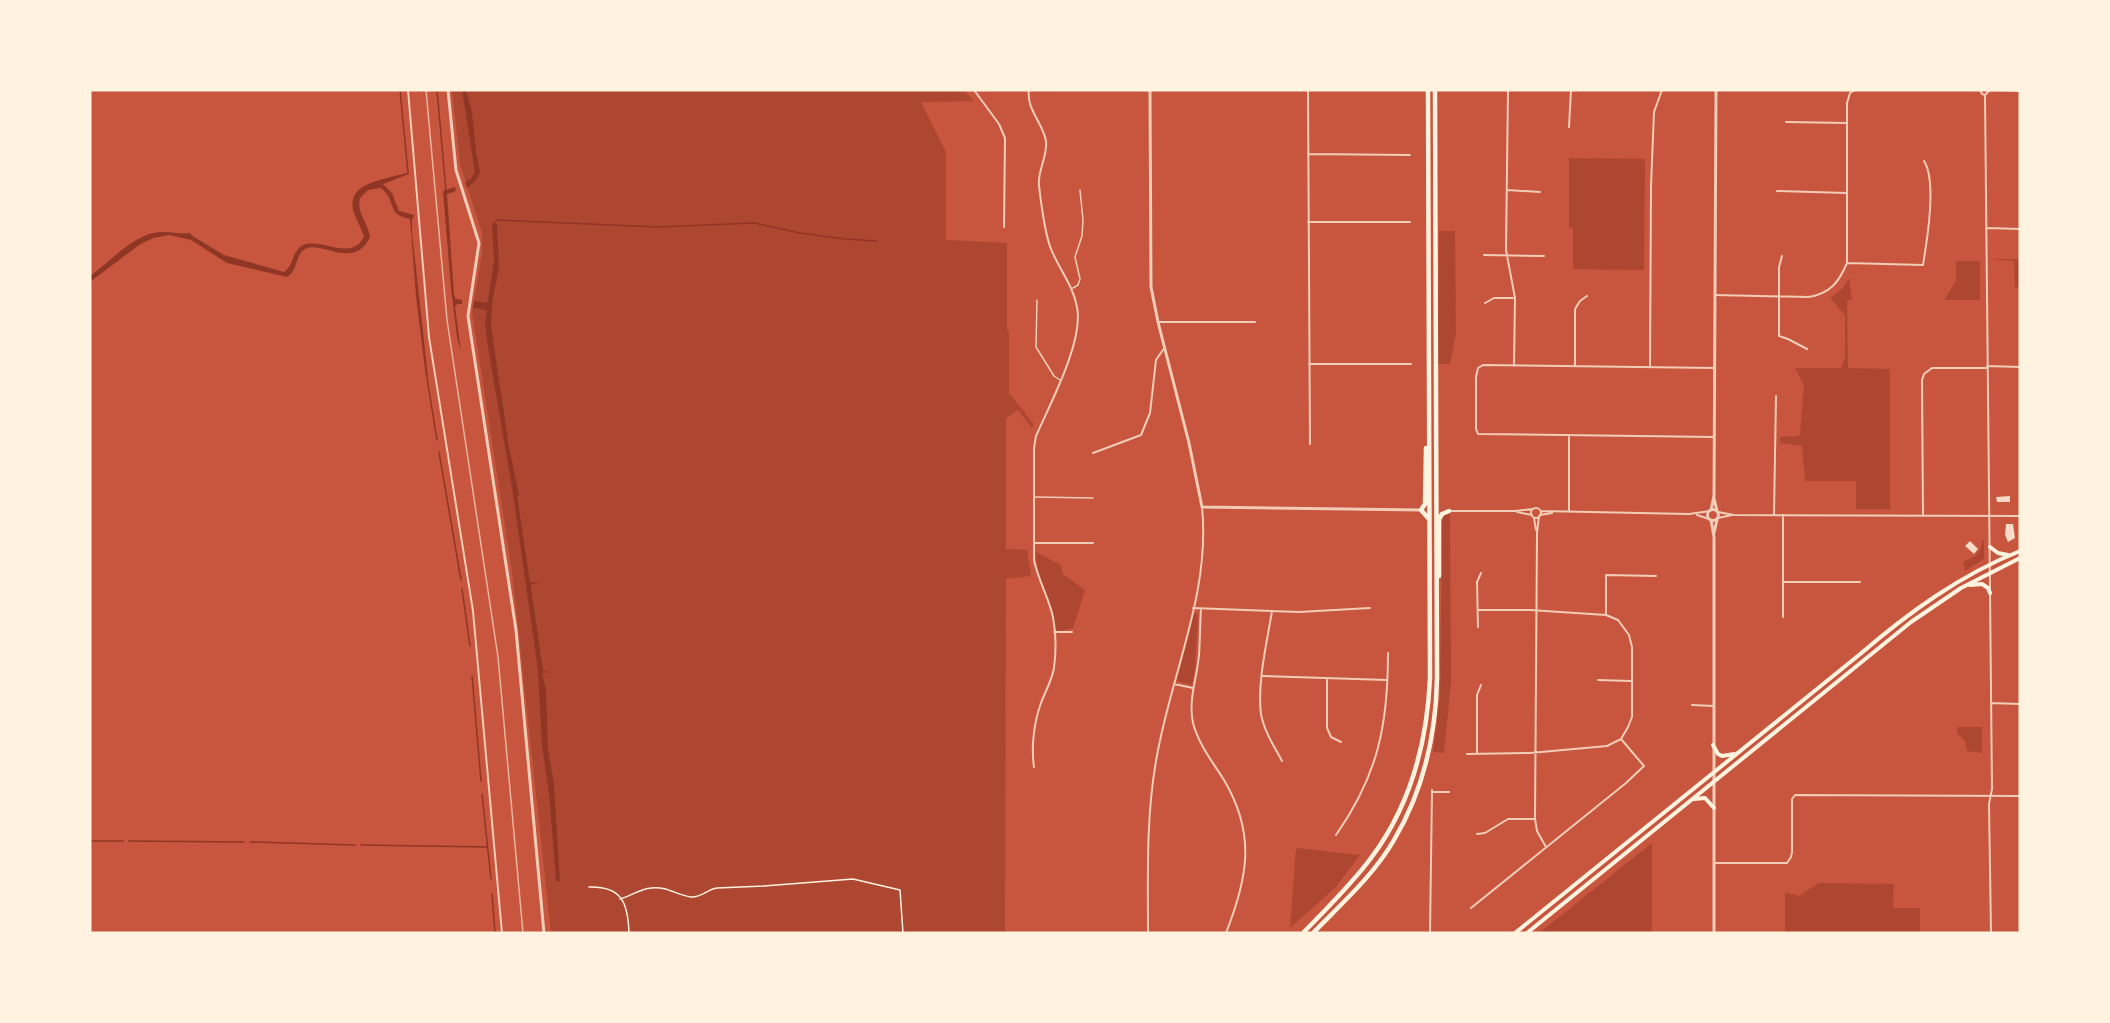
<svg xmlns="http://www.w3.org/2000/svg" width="2110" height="1023" font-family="'Open Sans',sans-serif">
<rect width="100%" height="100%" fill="#c8553d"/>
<!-- green -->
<path fill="#ae4732" d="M452,90H964L974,101L921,102L946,152V240L1007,243V330L1009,331V393L1034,424L1032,428L1018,410L1006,418V549L1027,550L1031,576L1006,579L1005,933H551L512,572L472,312L482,253V233L460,164Z
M1569,158L1645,159L1644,270L1573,269V228L1569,227Z
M1439,231H1455L1456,334L1450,364H1438Z
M1988,259H2020V284L2015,290L2014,261Z
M1956,261H1980V300H1944L1956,281Z
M1849,278L1852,300H1847L1848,368L1890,369V509H1856V481H1805L1802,446L1780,443V437L1798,436L1800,434L1804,385L1795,368H1841L1845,357V315L1830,298L1843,288Z
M1450,512L1451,683L1444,753L1433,752L1440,696L1442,523L1444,516Z
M1984,540V559L1965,571L1963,562C1974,557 1982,554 1982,541Z
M1036,552L1061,565L1063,574L1085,590L1073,628L1055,632C1053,604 1036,580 1036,552Z
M1194,613L1198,614L1195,668L1192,685L1177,681Z
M1957,727H1982V753L1967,751L1965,741L1957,733Z
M1652,843V933H1539Z
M1296,848L1360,855L1336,887L1290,928Z
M1819,883L1894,884L1893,908H1920V933H1785V892L1799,896Z"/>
<!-- water -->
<path fill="#8f3625" d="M462,90H466L472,112L476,152L480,171L477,179L467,188L465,182L471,179L475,172Z
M406,173L409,174L383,184L392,193L399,211L414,215L412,220V233L428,377H426L416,296L410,219C385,214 398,202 381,188L368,190L360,198C356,213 368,222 370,237C354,271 322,240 305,249C295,255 298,271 287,277L227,263L191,240L169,235L153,238L139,245L90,282V276C110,262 129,239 153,233C166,230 180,235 191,233V235L224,255L284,272C295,265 292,246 307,244C325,240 354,261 364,236C361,227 355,218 353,209C347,182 388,179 406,173Z
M455,187L456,191L447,194L454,295L456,299L462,300V304H458L455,306L461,352L457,337L451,288L443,191Z
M492,223L497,224L499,267L492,303L491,326L509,447L519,495L517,496L530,582L542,583L531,584V587L543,671L550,672L542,673L546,689L548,749L554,785L560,881H556L549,793L542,745L538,670L513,494L487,341L485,322L487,310L473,308L474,301L486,303L488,300L494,260Z"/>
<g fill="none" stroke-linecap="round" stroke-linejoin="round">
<!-- stream -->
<path stroke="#8f3625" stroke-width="1.5" d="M400,90L408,173
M437,90L446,191
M495,223L497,220L658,227L754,223L800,233L845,239L877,241
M427,378L437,440
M439,452L461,580
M462,589L470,646
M472,676L481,781
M482,794L491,879
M90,841H123
M129,841L244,842
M250,842L355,845
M361,845L487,847
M492,894L495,933"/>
</g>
<!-- building -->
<path fill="#f7dbc8" d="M2010,496V502H1997L1996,497Z
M2006,524H2013L2015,538L2008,542L2005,535Z
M1970,541L1978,549L1974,554L1965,546Z"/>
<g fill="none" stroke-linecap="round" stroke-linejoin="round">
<!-- path -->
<path stroke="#fff3e0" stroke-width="1.5" d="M589,887C622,886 628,903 629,933
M620,899C631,896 640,889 651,888C668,886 676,895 691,897C701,898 708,889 717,888L764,886L853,879L900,890L903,933"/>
<!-- service -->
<path stroke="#f1ccb7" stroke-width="1.5" d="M1073,288L1078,285L1080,279L1075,257L1082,236L1083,220L1080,190
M1037,300L1036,347L1054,376L1060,380
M1035,497L1093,498"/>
<!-- minor -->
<path stroke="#f1ccb7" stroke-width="2" d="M408,90L429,337L473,611L502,933
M974,90L999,124L1005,138L1004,227
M1029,90C1026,109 1043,123 1046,141C1048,156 1037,171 1039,186C1041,203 1045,234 1051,249C1059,269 1073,285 1077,307C1084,341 1050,404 1036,436L1034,448V560C1038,580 1049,598 1053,617C1056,633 1056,653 1054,668C1052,680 1045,692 1041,703C1034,722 1031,747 1034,767
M1308,90L1310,444
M1508,90L1506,250L1515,298L1514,366
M1980,90L1982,94L1985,95L1990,90L2020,91
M1985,95L1992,789L1989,804L1991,933
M1786,122L1847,123
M1569,127L1571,90
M1308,154L1410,155
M1507,190L1540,192
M1777,191L1847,193
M1308,222H1410
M1987,228L2020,229
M1484,255L1544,256
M1782,256L1779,267V336L1788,339L1807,349
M1847,263L1923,265C1927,241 1937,181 1924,161
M1715,295L1808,297C1830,294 1839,282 1847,263V103L1850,93L1855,90
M1485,303L1494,298H1513
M1158,322H1255
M1309,364H1411
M1575,366V309L1580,301L1587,296
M1987,366L2020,367
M1650,367L1651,186L1654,112L1662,90
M1569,437V512
M1714,437L1478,434L1476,429V377L1478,368L1483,365L1715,368
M1093,453L1141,435L1150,413L1156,360L1165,347
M1531 513a5 5 0 1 1 10 0a5 5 0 1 1-10 0Z
M1449,511H1515L1533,509
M1541,511L1689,514L1710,511
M1517,512L1532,515
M1718,512L1734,515L2020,516
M1540,515L1552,513
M1697,515L1709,519
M1774,515L1776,396
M1539,516L1537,533L1535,819L1537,831L1546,847
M1923,516L1922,380L1924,374L1932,368H1987
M1534,518L1536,530
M1718,518L1732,515
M1035,543H1093
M1783,582H1860
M1193,608L1299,612L1370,608
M1201,609C1200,624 1200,640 1199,655C1197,678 1188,700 1193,723C1199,745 1212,761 1224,780C1256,834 1248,877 1226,933
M1272,611C1267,642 1257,683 1261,714C1264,731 1274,746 1282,761
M1606,615V575L1656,576
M1783,617V515
M1478,627L1477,582L1481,573
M1054,632H1072
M1263,676L1387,680
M1327,679V728L1331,737L1341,742
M1598,680L1631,681
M1174,684L1193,688
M1991,703L2020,704
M1692,705L1714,706
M1477,753V695L1481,685
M1467,754L1530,753L1607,746L1621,739L1628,727L1632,717V647L1629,635L1618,620L1606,615L1530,610H1478
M1432,792H1449
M1477,834L1485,833L1508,819H1535
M1336,835C1378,775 1388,725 1388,653
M1714,863H1787L1791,857L1792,852V799L1795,795L2020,796
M1471,908L1626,783L1644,766L1621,739
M1148,933C1148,875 1146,818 1156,761C1170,676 1211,594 1202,507
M1430,933L1432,790"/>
<!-- tertiary -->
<path stroke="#f1ccb7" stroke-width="3" d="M448,90L456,170L479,243L468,316L516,630L544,933
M1150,90L1151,287L1158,322L1189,443L1202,507L1421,510
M1714,498L1717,511
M1707.5 515a5.5 5.5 0 1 1 11 0a5.5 5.5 0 1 1-11 0Z
M1711,510L1714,496L1716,90
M1711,520L1714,537V933
M1714,533L1717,520"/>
<!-- primary -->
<path stroke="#fff3e0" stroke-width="4" d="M1990,547L1998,553L2008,555
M1970,585L1982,584L1988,588L1990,593
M1713,745L1718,754L1722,756L1734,754
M1694,799L1705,798L1714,808
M1515,933L1859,655C1908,613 1960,575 2020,551
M1527,933L1911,622L1961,588L2020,558"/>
<!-- trunk -->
<path stroke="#fff3e0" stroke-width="4.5" d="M1426,448L1425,504L1421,510L1429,519
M1439,576V519L1442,514L1449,511
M1303,933C1326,909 1351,885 1371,858C1411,805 1427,744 1430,678L1428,90
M1313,933C1341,904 1374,875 1394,840C1423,791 1436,735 1437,678L1435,90"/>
<!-- rail -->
<path stroke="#e9b49f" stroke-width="1.5" d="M426,90L447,320L498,657L523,933"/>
</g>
<!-- border -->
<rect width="2110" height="1023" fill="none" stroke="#fff3e0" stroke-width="183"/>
</svg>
